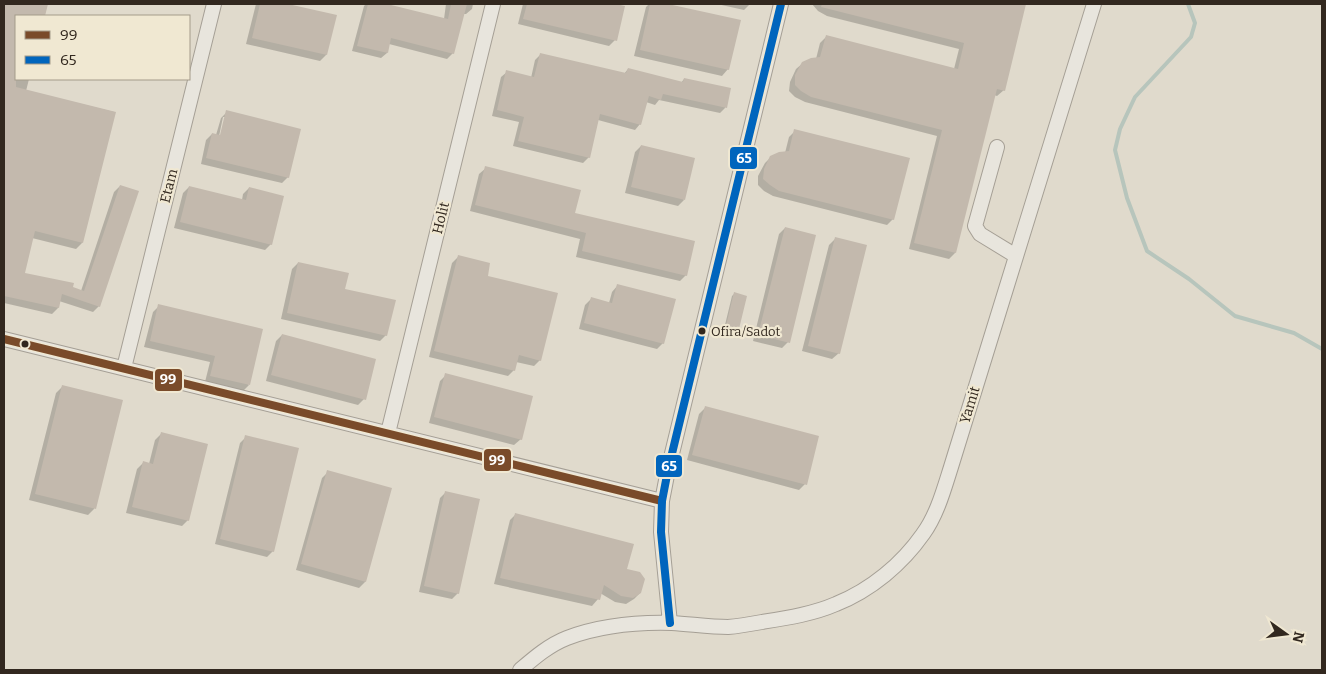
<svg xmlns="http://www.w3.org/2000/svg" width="1326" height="674" font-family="Bitter,serif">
<rect width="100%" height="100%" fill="#e0dacc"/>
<!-- shadow -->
<path fill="#0003" fill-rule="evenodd" d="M4,4H47L44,16H16V79H29L26,91L114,112L82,243L76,249L32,238L24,274L81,291L114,192L120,186L99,306L93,312L59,301L58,308L52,314L4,303Z
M256,4H283L335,16L326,55L320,61L246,44Z
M366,4H382L444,19L446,4H473L472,9L466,14H463L453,53L447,59L389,44L387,53L381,58L352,51L364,6Z
M523,4H610L623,7L615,40L609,46L518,24Z
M649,4H663L739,21L728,69L722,76L634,56L646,7Z
M717,4H750L744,10Z
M812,4H1025L1004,90L997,96L994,95L955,253L949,259L909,249L937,136L805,102L795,97L789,91L790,82L796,69L803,63L816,59L820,43L826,37L954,69L959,49L827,16L818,11Z
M541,54L624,74L628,69L681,83L684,79L729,89L725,108L720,113L659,100L655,105L646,102L640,124L635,130L598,120L589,157L583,163L513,146L519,122L492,116L501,77L507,72L531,78L535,60Z
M227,112L288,177L282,183L201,164L206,140L212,134L216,135L221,118ZM223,117H226L220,141H218Z
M795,131L893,219L887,225L773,196L764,191L758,185V176L765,163L771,157L785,153L789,137Z
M641,146L684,200L678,206L625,193L635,152Z
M486,168L573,213L686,275L680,281L576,257L580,239L470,211L479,174Z
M189,187L242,200L243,194L249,188L271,244L265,250L174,228L183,193Z
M785,228L788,342L782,348L753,341L779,234Z
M835,239L839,353L832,359L802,351L829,245Z
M458,257L487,277L540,360L534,366L516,362L514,370L508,376L429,357L452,263Z
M298,263L344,290L386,335L380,341L281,319L292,269Z
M618,285L663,343L657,349L579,329L585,305L591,299L609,303L612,292Z
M734,294L746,297L738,329L735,332L724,329L732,296Z
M159,306L249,385L243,391L205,382L210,362L144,347L153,312Z
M282,335L364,399L358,405L266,381L276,341Z
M446,375L521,439L514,445L429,423L440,381Z
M62,387L121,401L94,509L88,515L29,500L56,393Z
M705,408L805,484L799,490L687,460L699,414Z
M161,434L188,520L182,526L126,513L137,469L143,463L149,464L155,440Z
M246,437L273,551L267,557L215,544L240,443Z
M328,472L391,489L365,582L359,588L296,570L322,478Z
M446,492L458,593L452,599L419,592L440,498Z
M516,514L626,570L640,593L634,599L626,604L615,602L600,593L598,599L592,606L494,584L510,520Z"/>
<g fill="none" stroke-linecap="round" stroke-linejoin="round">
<!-- stream -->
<path stroke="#b7c5bc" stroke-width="4" d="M1188,4L1195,23L1191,37L1135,97L1120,129L1115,150L1127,198L1147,251L1189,279L1235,316L1294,333L1322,349"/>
</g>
<!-- building -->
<path fill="#c3b9ad" d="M4,4H48L45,16H16V87L116,112L83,243L35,231L25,273L74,283L73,287L84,291L120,185L139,191L100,307L62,294L59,308L4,296Z
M260,4H288L337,15L327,55L252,38Z
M368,4H387L448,19L451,4H467L454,54L391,38L388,53L357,46Z
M527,4H616L625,6L617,41L523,19Z
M650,4H668L741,20L729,70L640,50Z
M822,4H1026L1005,91L997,89L956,253L914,243L942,130L811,97L801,91L795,85V75L802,62L811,58L820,57L826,35L958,69L964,43L821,7Z
M540,53L626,73L628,68L683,82L684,78L731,88L727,108L663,94L661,100L649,96L641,125L600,114L590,158L518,141L524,117L497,110L506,70L534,77Z
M226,110L301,129L289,178L206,158L212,133L220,135Z
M794,129L910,158L894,220L779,191L770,185L763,179L764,169L770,156L779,152L789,151Z
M641,145L695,158L685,200L631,187Z
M485,166L581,190L575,213L695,241L687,276L582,251L586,233L475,205Z
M189,186L246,200L249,187L284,196L272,245L180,222Z
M785,227L816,235L790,343L758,335Z
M835,237L867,245L840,354L808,346Z
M458,255L490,263L488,276L558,293L541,361L519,355L515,371L434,351Z
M298,262L349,273L345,289L396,300L387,336L287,313Z
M617,284L676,299L664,344L584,323L591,297L612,303Z
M734,292L747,296L739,329L726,326Z
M158,304L263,329L250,385L210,376L215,356L150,341Z
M282,334L376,359L366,400L271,375Z
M445,373L533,396L522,440L434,417Z
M62,385L123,400L96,509L35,494Z
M705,406L819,436L807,485L692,455Z
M161,432L208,444L189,521L132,507L143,461L153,464Z
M245,435L299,448L274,552L220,539Z
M327,470L392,488L366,582L301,564Z
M445,491L480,499L459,594L424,586Z
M515,513L634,544L627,569L640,572L645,579L641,593L633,598L621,596L604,585L600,600L500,578Z"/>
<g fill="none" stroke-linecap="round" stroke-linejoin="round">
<!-- minor casing -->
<g stroke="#a59f95" stroke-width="16">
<path id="minor" d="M997,147L975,226L980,234L1016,256
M4,339L662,501
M124,368L214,4
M388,433L493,4
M670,623L661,532L662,501L668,470L781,4
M520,670C534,658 549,645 567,638C599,626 637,622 672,623C690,624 710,627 728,627C740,626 751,624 762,622C787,618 813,614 836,604C871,590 902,564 923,534C937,515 944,489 951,467L1094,4"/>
</g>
<!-- minor -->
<use href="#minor" stroke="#e8e5dd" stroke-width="14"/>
<!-- bus-1 casing -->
<g stroke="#f0e8d2" stroke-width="11">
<path id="bus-1" d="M4,339L662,501"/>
</g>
<!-- bus-2 casing -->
<g stroke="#f0e8d2" stroke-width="11">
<path id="bus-2" d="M670,623L661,532L662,501L668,470L781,4"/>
</g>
<!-- bus-1 -->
<use href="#bus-1" stroke="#7a4b2a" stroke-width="8"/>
<!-- bus-2 -->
<use href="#bus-2" stroke="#0065bd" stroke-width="8"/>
</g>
<!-- markers -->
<g fill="#32281f" stroke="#f0e8d2" stroke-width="2">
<circle cx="702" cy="331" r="4.5"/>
<circle cx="25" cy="344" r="4.5"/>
</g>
<g text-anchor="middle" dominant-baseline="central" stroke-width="4.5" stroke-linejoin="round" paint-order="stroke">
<!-- bus labels -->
<g font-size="13" fill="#32281f" stroke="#f0e8d2" text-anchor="start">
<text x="711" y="331">Ofira/Sadot</text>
</g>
<!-- street labels -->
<g font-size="14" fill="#32281f" stroke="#f0e8d2">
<text transform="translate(169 186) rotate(-76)">Etam</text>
<text transform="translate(441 218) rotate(-76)">Holit</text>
<text transform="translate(970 405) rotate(-73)">Yamit</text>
</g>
</g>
<g stroke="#f0e8d2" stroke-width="2">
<rect x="729" y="146" width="29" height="24" rx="5" fill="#0065bd"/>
<rect x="154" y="368" width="29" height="24" rx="5" fill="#7a4b2a"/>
<rect x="483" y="448" width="29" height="24" rx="5" fill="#7a4b2a"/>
<rect x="655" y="454" width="28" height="24" rx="5" fill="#0065bd"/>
</g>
<g font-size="14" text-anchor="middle" font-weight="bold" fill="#fff">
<text x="744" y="163">65</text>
<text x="168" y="384">99</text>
<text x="497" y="465">99</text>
<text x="669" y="471">65</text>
</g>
<!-- border -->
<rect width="1326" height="674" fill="none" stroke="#32281f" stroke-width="10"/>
<!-- legend -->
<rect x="15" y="15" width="175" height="65" fill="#f0e8d2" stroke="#a49b8a"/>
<rect x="25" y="31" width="25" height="8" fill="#7a4b2a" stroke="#a49b8a"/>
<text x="60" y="40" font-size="15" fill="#32281f">99</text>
<rect x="25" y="56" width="25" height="8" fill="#0065bd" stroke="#a49b8a"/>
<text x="60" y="65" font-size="15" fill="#32281f">65</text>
<!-- north arrow -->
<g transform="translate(1286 634) rotate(104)" stroke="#f0e8d2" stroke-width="4" paint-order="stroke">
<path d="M0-4L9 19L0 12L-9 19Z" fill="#32281f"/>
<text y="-8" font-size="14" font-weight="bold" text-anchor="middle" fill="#32281f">N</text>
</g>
</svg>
